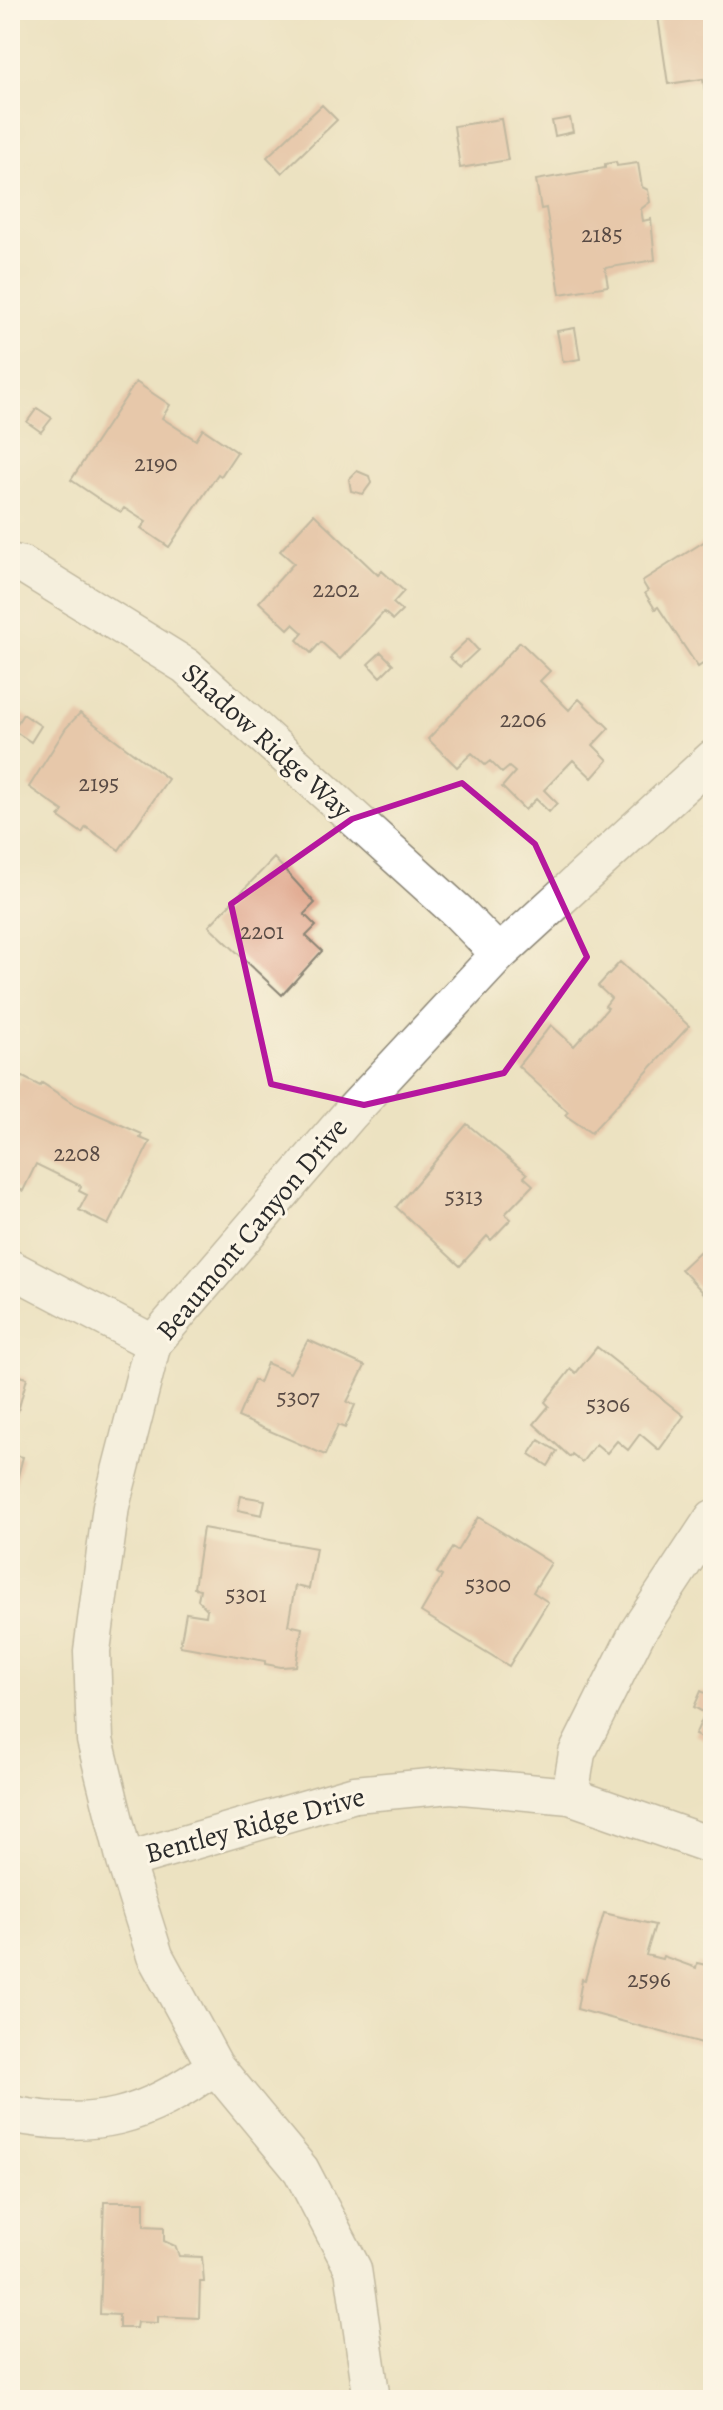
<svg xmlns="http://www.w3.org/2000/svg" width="723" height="2410" font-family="Alegreya,serif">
<rect width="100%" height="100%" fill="#fcf5e5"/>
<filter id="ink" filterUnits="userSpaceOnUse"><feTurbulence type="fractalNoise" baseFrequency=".0125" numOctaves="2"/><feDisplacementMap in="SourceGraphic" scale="16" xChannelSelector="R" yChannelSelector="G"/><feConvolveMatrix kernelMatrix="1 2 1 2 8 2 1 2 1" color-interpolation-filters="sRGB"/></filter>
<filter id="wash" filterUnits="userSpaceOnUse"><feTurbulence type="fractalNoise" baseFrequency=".006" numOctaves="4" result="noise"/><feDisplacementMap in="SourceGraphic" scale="32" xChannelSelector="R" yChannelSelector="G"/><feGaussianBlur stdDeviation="1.8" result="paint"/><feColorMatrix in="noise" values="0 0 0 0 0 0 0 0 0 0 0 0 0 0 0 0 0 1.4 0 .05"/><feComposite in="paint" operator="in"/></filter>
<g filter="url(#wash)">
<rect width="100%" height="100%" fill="#ece2c1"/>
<g id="blocks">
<!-- building -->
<path fill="#e0a88f" d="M657,10H713V96L706,97L703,79L668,84Z
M322,105L337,120L282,173L267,157Z
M570,118L573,132L555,136L552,121Z
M501,119L508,160L460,168L454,126Z
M616,162L617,166L638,163L642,187L648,190L650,202L641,209L643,221L651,219L655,260L605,268L608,286L560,294L546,208L541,209L536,180L605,168V164Z
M575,328L580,359L563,362L557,331Z
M136,382L170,405L162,418L196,440L203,429L237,452L221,476L218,474L169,547L141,528L146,522L124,508L121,512L105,503L71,480Z
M37,408L52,418L41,432L27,422Z
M357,471L369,476L371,483L363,494L351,491L349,479Z
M314,514L378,575L382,571L404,591L393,603L402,611L393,620L384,612L340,659L321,642L311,653L297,640L303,633L293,624L288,629L259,602L294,563L280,551Z
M713,536V657L698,667L658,607L655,609L645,593L648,591L642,581Z
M468,639L478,650L460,667L449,657Z
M520,642L550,671L540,681L569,710L579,699L609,728L593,745L608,760L592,778L573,760L544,790L557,803L549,812L536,799L525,810L502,787L515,772L509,767L502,773L490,761L485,765L472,753L457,767L428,739Z
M381,652L393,664L380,677L368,664Z
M80,713L168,779L119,850L86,827L82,833L59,817L63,811L29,787L66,728Z
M23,714L41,726L31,742L13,730Z
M274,858L315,903L304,914L316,926L306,936L322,951L282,995L209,926Z
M620,962L689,1026L591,1133L565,1115L568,1112L518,1066L551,1025L574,1046L608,1008L605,1006L611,998L598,986Z
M21,1076L40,1086L42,1083L74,1104L142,1134L140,1138L150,1142L108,1225L79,1210L87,1195L79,1191L81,1186L36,1164L23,1191L10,1185V1088L12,1085L15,1087Z
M467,1124L527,1174L524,1177L533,1185L505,1214L511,1219L491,1240L487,1236L460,1266L396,1207Z
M713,1231V1303L681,1269L712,1240L708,1235Z
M308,1340L365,1366L347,1402L355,1405L345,1428L338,1425L325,1455L238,1417L254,1380L259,1383L267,1363L290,1373Z
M597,1347L684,1416L659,1450L640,1434L628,1450L617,1441L607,1453L596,1444L582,1462L572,1454L570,1457L534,1424L549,1406L545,1402L571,1369L576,1373Z
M10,1373L27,1378L18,1411L10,1408Z
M539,1440L557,1451L548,1466L530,1454Z
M10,1454L23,1457L12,1498L10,1497Z
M241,1496L265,1500L262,1515L238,1510Z
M478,1517L551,1563L533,1592L548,1602L509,1666L421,1612L442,1576L437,1573L452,1548L457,1551Z
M203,1528L316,1548L309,1589L295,1586L288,1625L302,1628L296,1666L281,1667L265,1664V1661L180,1646L186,1613L206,1616L207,1609L198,1600L200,1589L194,1588Z
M713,1681V1743L695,1735L705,1713L694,1707L701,1691L707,1694Z
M604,1913L655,1925L646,1955L662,1959L663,1956L696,1968L697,1963L706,1965L713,1944V2046L577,2009L582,1979L585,1980Z
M104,2202H144V2226L164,2227V2241L175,2246L179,2256L202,2257L204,2282H200L199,2318L158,2316V2323L137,2322L136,2328H119V2315L100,2314Z"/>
</g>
</g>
<g filter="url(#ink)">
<use href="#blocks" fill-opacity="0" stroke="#8c8676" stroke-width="2"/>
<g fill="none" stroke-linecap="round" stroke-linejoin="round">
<!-- street casing -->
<g stroke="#8c8676" stroke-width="39">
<path id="street" d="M10,562L23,565L186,666L458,912L499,954
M10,1268L153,1343
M570,1796L577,1753L637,1633L713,1518
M125,1861L355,1794L451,1785L570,1796L713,1846
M10,2114C96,2131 145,2118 215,2066
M372,2400L353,2269L301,2170L215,2066L155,1956L125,1861L95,1740L92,1651L111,1506L153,1343L349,1115L499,954L713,758"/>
</g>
<!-- street -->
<use href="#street" stroke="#fff" stroke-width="36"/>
</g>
</g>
<!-- marked area -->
<path d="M0 0H723V2410H0ZM462,783L535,844L587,957L504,1073L364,1105L271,1084L231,904L352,819Z" fill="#ece2c1" fill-opacity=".55" fill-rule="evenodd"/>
<path fill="none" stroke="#b5179e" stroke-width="6" stroke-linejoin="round" d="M462,783L535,844L587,957L504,1073L364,1105L271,1084L231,904L352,819Z"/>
<g text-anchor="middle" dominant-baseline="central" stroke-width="6" stroke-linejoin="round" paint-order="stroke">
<!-- number labels -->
<g font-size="24" fill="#584a44">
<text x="602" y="234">2185</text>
<text x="156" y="463">2190</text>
<text x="336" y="589">2202</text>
<text x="523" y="719">2206</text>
<text x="99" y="783">2195</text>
<text x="262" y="931">2201</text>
<text x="77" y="1153">2208</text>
<text x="464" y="1196">5313</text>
<text x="298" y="1397">5307</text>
<text x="608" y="1404">5306</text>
<text x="488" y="1584">5300</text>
<text x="246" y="1594">5301</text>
<text x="649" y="1979">2596</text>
</g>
<!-- street labels -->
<g font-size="28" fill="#2b2b2b" stroke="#fcf5e5">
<text transform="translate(267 741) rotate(42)">Shadow Ridge Way</text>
<text transform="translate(252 1229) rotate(-50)">Beaumont Canyon Drive</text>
<text transform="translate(255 1825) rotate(-15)">Bentley Ridge Drive</text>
</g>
</g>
<!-- margin -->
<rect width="723" height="2410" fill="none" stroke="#fcf5e5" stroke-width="40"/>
</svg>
